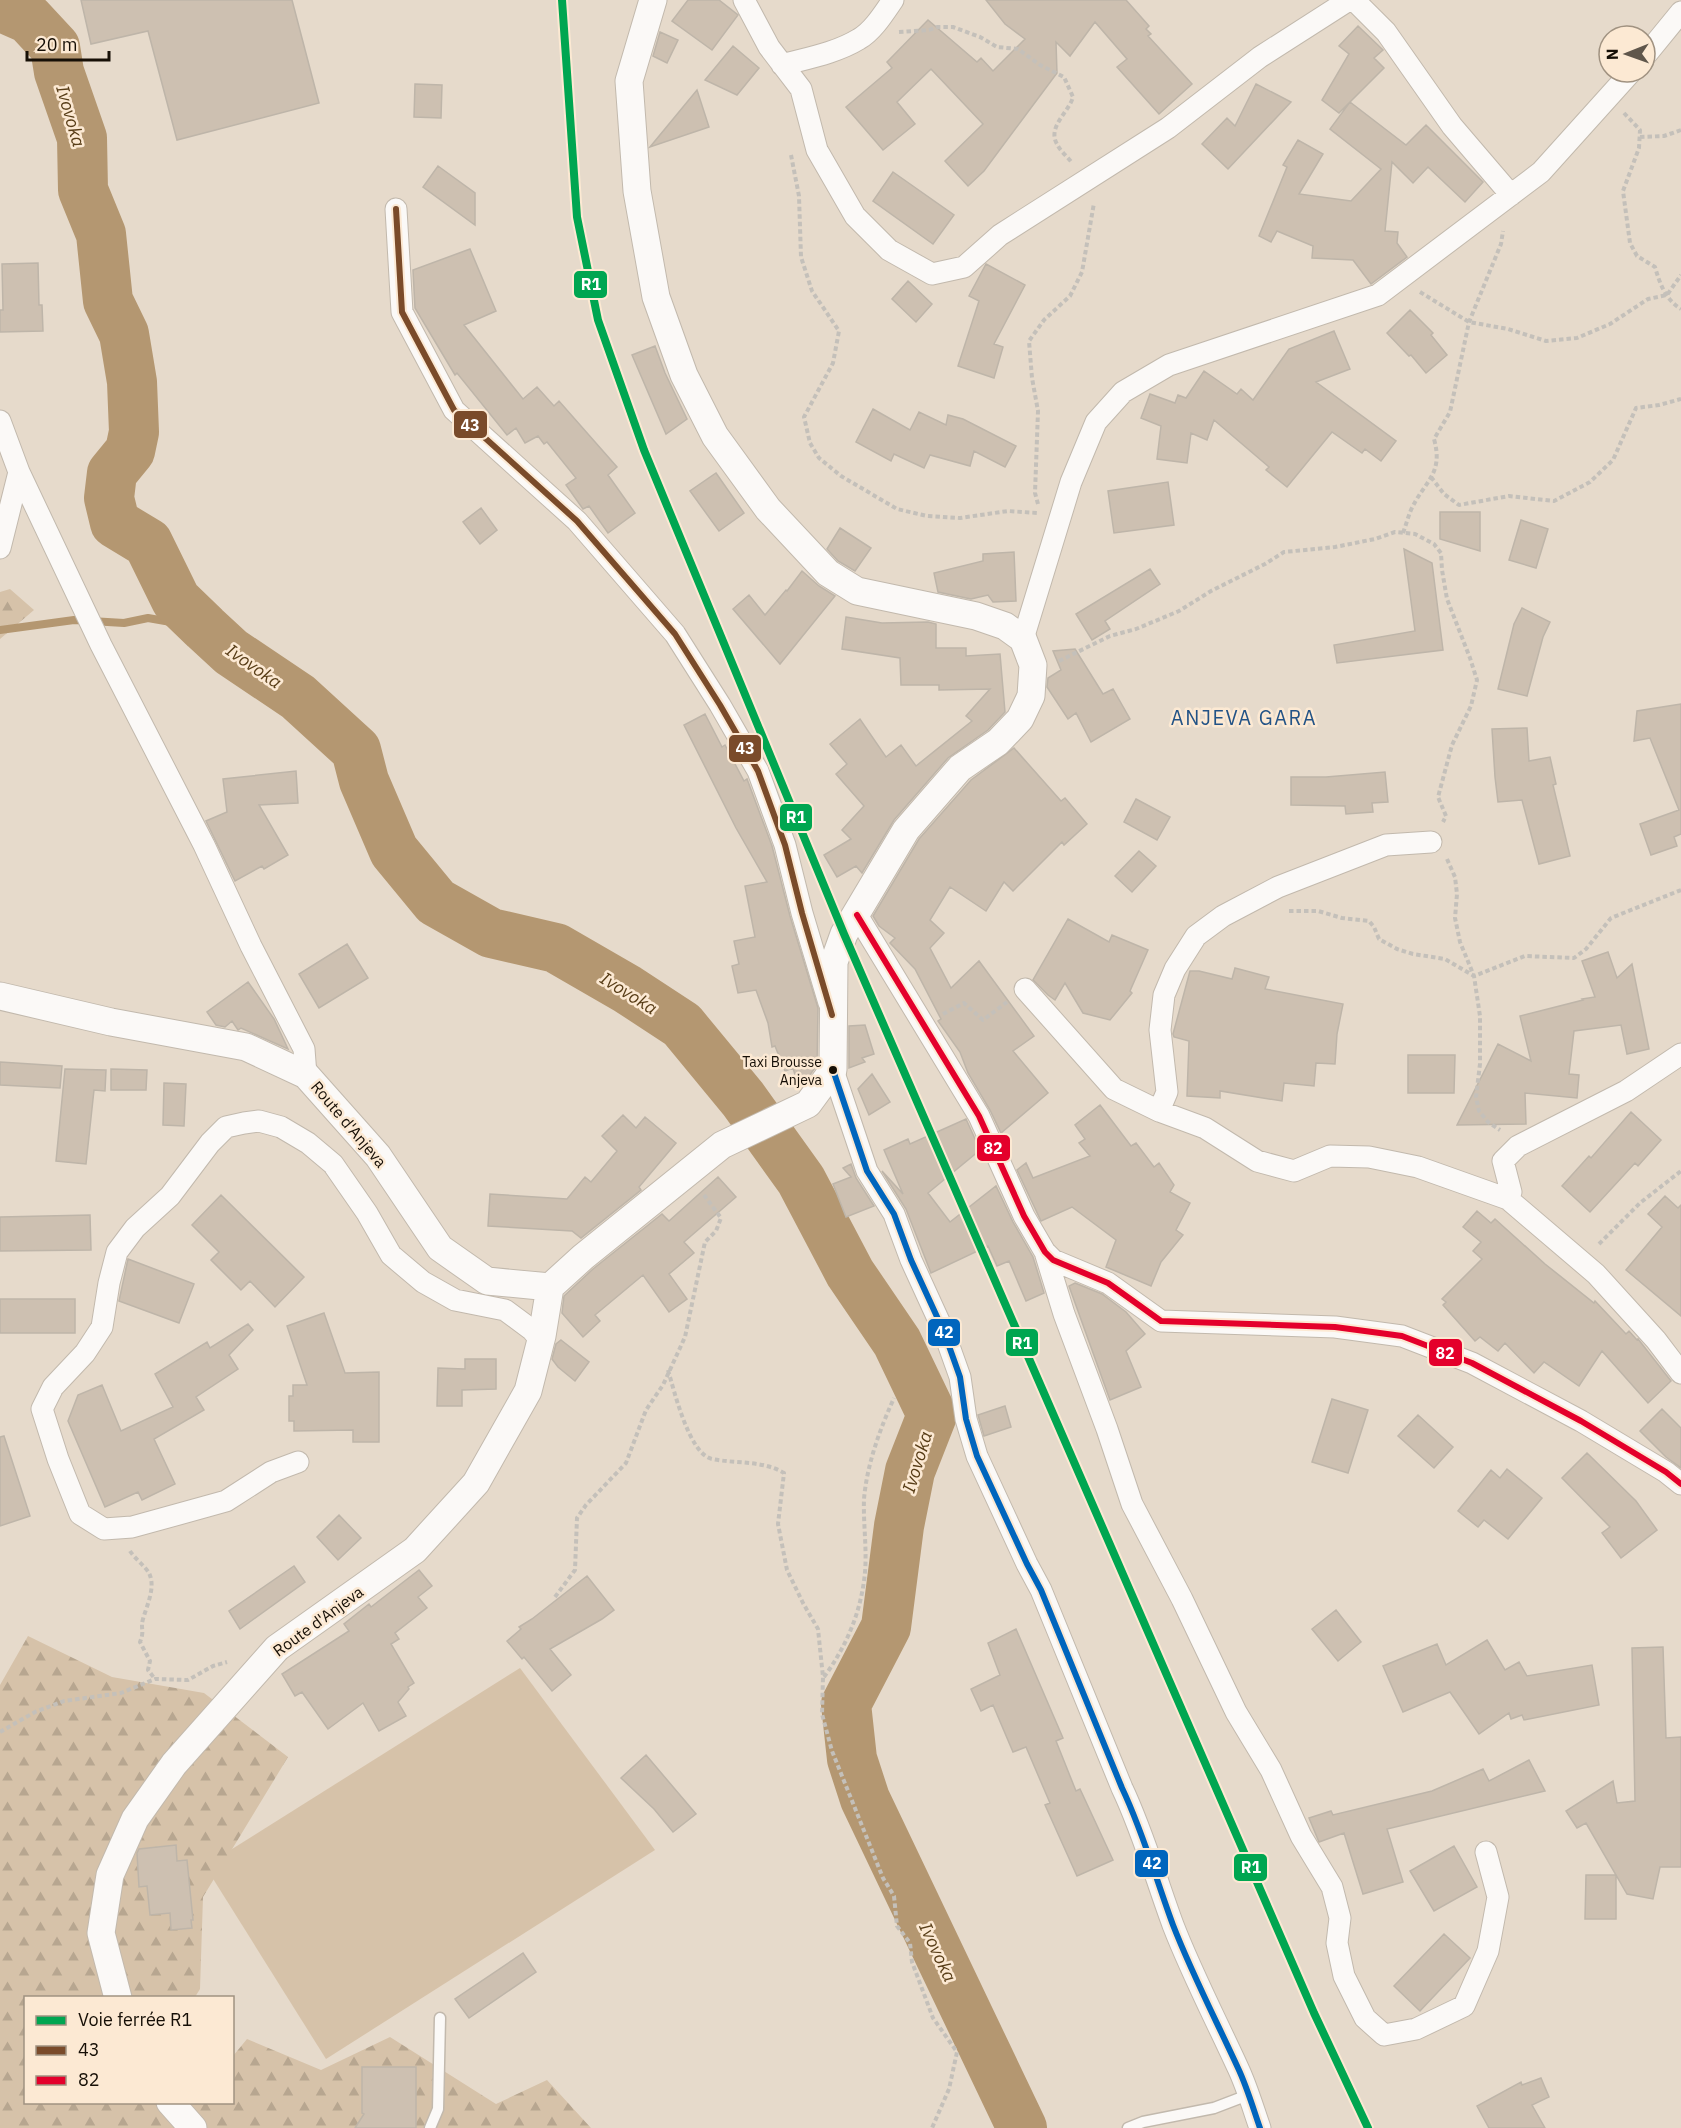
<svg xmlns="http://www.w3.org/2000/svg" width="1681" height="2128" font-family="'IBM Plex Sans',sans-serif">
<defs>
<pattern id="forest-firs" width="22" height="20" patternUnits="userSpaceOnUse" patternTransform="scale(1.5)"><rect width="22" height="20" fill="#d6c2a9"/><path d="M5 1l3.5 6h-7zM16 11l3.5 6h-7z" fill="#b7a690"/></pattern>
</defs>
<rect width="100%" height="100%" fill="#e6dacb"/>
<!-- grass -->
<path fill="#d6c2a9" d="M520,1668L655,1850L326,2059L205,1866Z"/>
<!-- forest -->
<path fill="url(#forest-firs)" d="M10,589L34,610L0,639V592Z
M28,1636L112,1677L204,1693L288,1757L203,1897L200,1989L195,1997L26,1998V2102H232L233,2056L247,2039L321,2070L390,2037L496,2104L547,2080L591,2128H0V1685Z"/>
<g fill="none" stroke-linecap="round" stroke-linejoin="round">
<!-- stream -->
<path stroke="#b49771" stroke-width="8" d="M0,630L74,620L124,623L148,618L205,628"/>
<!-- river -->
<path stroke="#b49771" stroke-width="50" d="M0,6L29,19L55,47L59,72L82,138L83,190L101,234L108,301L124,334L132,382L134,432L130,451L112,473L109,498L115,523L148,543L176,600L205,628L231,652L298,697L356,750L364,781L394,851L436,902L491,933L556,948L627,989L682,1025L743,1099L801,1180L850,1273L897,1342L932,1415L910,1471L899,1526L886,1627L846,1704L852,1759L865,1799L1022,2128"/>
</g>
<!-- building -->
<path fill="#cdc0b1" stroke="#beb5a9" stroke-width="1.5" d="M81,0H292L319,103L177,140L148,31L91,44Z
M688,0H719L738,15L712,50L672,21Z
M986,0H1126L1149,26L1146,29L1151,34L1148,36L1192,84L1159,114L1117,67L1127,59L1095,22L1070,56L1056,42L1057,73L984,171L968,186L945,161L983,124L931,69L897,102L915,124L883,150L846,107L892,68L887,62L928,20L977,62L981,58L993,71L1025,39L1005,24Z
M1358,26L1383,50L1374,58L1384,68L1339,113L1322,100L1349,54L1339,46Z
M660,32L678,40L667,63L653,56Z
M733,46L759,68L737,95L705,80Z
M415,84L442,85L441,118L414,117Z
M1256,84L1291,102L1228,169L1202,144L1227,118L1235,126Z
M697,90L709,127L650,147Z
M1350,102L1406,145L1426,125L1483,182L1465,202L1428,167L1413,183L1392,162L1385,231L1398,232L1397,243L1407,257L1371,284L1353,260L1312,258L1313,246L1277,231L1271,242L1259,236L1287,167L1283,165L1298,140L1323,154L1299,194L1351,201L1381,169L1330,129Z
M438,166L475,193V225L423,187Z
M893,172L954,215L933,244L873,201Z
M470,249L496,311L464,325L523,399L537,387L554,406L559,401L617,467L608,475L635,513L608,533L589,506L583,509L566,485L576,478L547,442L544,444L538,436L525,443L516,428L507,435L457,373L455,375L415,308L413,270Z
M38,263L39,305H42L43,331L0,332V310H3L2,264Z
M986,264L1025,285L994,344L1003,347L994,378L958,366L979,301L969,296Z
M908,281L932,304L916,322L892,299Z
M1410,310L1433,333L1431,335L1447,355L1426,373L1411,355L1409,356L1387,333Z
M1334,331L1350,369L1316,382L1396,441L1381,461L1365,449L1362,453L1332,432L1287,487L1266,470L1269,467L1214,420L1207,440L1191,433L1187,463L1157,459L1161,426L1141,418L1150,394L1175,403L1178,395L1186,398L1204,371L1237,394L1241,389L1253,400L1289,349Z
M655,346L665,373L687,419L666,434L632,355Z
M873,409L910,430L919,412L946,425L948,415L963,419L1016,446L1005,467L974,451L970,466L930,455L924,468L894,454L891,461L856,442Z
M716,473L744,513L719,531L690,491Z
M1168,482L1174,525L1114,533L1108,491Z
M481,508L497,530L480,544L463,522Z
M1440,512H1480V551L1440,539Z
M1521,520L1548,529L1536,568L1509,560Z
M840,528L871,548L855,571L838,561L827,549Z
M1404,549L1432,563L1443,650L1337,663L1334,645L1415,631Z
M1014,552L1016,601L993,602L988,595L971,599L938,592L934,573L983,561V554Z
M1150,569L1160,584L1105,621L1110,629L1092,640L1076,614Z
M802,571L819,586L835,596L780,664L733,609L749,595L765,615L786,590L787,591Z
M1522,608L1550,622L1543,637L1527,696L1498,689L1514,624Z
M846,617L882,623L928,622L936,624V648H966V656L1000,654L1005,712L988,730L948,758L894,820L862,873L856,866L837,877L824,855L851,839L842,830L864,806L836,774L847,764L830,744L860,719L886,757L901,745L916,766L972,721L966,716L990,689L939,690V685H901L900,658L842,649Z
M1075,649L1103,694L1113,689L1130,719L1091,742L1076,713L1068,719L1047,687L1048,678L1061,670L1053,651Z
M1681,704V834L1674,837L1677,846L1651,855L1640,824L1679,810L1650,738L1634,741L1637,711Z
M705,714L722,747L725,745L744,781L747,779L772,846L790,916L818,1008L817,1065L804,1083L798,1085L793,1068L785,1071L775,1046L772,1047L768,1023L756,990L738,993L732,966L739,964L734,941L755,937L745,886L767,882L736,828L684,725Z
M1527,728L1529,761L1550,757L1556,784L1553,785L1570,856L1539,864L1522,800L1498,802L1495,777L1492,729Z
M1014,748L1061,801L1065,798L1087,824L1064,845L1062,842L1013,891L1004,882L986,911L950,887L930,920L944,933L930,948L951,988L979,961L1034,1036L1013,1051L1048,1093L1001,1133L990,1110L968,1073L960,1052L938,1021L941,1019L915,969L890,943L895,938L879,926L873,916L919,839L971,780Z
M296,771L298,803L259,805L288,855L264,869L262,866L235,881L206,821L227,812L223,779Z
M1385,772L1388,802L1372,803L1373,812L1346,814L1345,806L1291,805V777H1326Z
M1136,799L1170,817L1157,840L1124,822Z
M1139,851L1156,866L1132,892L1115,876Z
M1068,919L1109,942L1112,935L1148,950L1130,991L1132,993L1110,1020L1083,1013L1065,983L1055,1000L1048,995L1033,980Z
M347,944L368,978L319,1008L299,974Z
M1608,952L1617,978L1632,964L1649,1049L1627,1054L1621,1025L1574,1031L1569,1074L1579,1075L1577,1098L1525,1093L1526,1124L1457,1125L1498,1044L1531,1061L1520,1016L1583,1000L1582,999L1595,997L1582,961Z
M1235,968L1269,977L1265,989L1343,1004L1337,1034L1335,1064L1316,1063L1314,1086L1284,1083L1282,1101L1220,1091V1098L1187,1096L1189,1041L1174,1037L1173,1034L1190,971H1199L1232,979Z
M248,982L274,1019L288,1049L241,1028L238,1030L232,1021L225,1027L216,1025L207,1012Z
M865,1025L874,1054L862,1058L865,1062L849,1068V1026Z
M1408,1055H1455L1454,1093H1408Z
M0,1062L62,1066L60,1088L0,1085Z
M65,1069L106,1070L105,1091L94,1090L86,1164L56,1161Z
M111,1069L147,1070L146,1090H111Z
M872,1074L890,1102L869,1115L858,1089Z
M164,1083L186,1084L184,1126L163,1125Z
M1100,1105L1131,1146L1136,1143L1154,1167L1159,1163L1174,1185L1170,1192L1190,1203L1176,1230L1183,1235L1161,1262L1151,1286L1106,1267L1116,1240L1072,1207L1041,1221L1017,1170L1026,1163L1033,1178L1090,1156L1079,1143L1085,1139L1075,1125Z
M1631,1112L1661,1140L1638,1166L1635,1163L1590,1212L1562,1186L1589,1156L1591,1158Z
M623,1115L636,1128L645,1117L676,1143L639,1187L641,1190L581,1238L572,1231L488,1226L490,1194L567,1199L585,1177L591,1182L617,1151L602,1136Z
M966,1119L980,1150L928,1193L950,1222L996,1186L1013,1222L1033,1257L1044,1293L1026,1301L1009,1261L997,1266L988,1246L931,1273L906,1209L882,1171L903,1194L884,1150L908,1139L910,1144Z
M851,1164L856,1178L874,1206L846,1217L833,1184L851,1177L843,1168Z
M718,1177L736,1197L684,1242L694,1253L669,1274L687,1299L669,1312L643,1275L595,1315L600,1321L583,1337L562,1313L564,1296L593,1269L662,1214L669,1221Z
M221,1195L304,1277L275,1307L250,1281L241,1290L211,1260L219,1252L192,1225Z
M1665,1196L1678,1208L1681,1205V1316L1626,1270L1662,1227L1648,1214Z
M1477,1211L1491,1223L1495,1219L1545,1264L1594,1303L1595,1301L1626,1334L1629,1331L1637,1340L1638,1339L1671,1381L1648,1403L1602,1351L1579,1386L1544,1362L1534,1373L1505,1343L1498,1351L1480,1337L1475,1341L1443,1305L1446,1302L1442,1299L1482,1259L1473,1251L1481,1242L1463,1227Z
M90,1215L91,1250L0,1251V1217Z
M128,1259L194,1284L179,1323L119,1301Z
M1075,1283L1102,1294L1126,1312L1145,1334L1126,1351L1141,1387L1110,1400L1069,1286Z
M0,1299H75V1333H0Z
M324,1313L345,1373L379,1372V1442H353V1430L294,1431V1421H289V1396H293V1385H307L287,1326Z
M248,1324L253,1330L229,1355L238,1369L196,1397L204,1410L154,1439L175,1484L142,1500L138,1492L105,1507L68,1421L78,1395L102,1385L121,1431L173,1407L155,1374L207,1342L210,1348Z
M561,1340L589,1362L575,1381L558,1367L552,1359L556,1344Z
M465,1359H496V1389L462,1390V1406H437L438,1368L465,1369Z
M1332,1399L1368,1410L1348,1473L1312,1462Z
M1005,1406L1011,1427L984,1436L978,1415Z
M1662,1409L1681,1428V1468L1666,1457L1640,1431Z
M1418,1415L1453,1447L1434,1468L1398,1436Z
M4,1436L30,1516L0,1526V1437Z
M1587,1453L1636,1501L1657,1530L1621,1558L1602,1533L1610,1527L1562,1478Z
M1507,1469L1542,1498L1508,1539L1484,1520L1478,1527L1458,1511L1491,1470L1500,1478Z
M339,1515L361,1538L338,1560L317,1537Z
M294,1566L305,1582L240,1629L229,1611Z
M419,1570L432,1586L418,1597L427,1608L395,1633L399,1639L391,1644L414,1683L408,1687L409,1689L398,1702L406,1716L379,1731L363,1703L328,1729L302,1692L295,1696L282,1674L349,1631L344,1624L369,1604L371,1607Z
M587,1576L614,1610L602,1619L550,1649L571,1675L552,1691L524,1657L522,1659L507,1641L521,1629L519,1627L532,1619Z
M1336,1610L1361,1642L1338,1661L1312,1629Z
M1016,1629L1063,1738L1056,1741L1076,1791L1080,1789L1113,1860L1077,1876L1045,1805L1050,1803L1026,1747L1013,1752L993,1705L981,1711L971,1689L1000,1675L988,1643Z
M1487,1640L1505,1670L1519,1662L1527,1676L1592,1665L1599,1705L1524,1720L1522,1715L1511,1719L1509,1713L1479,1734L1450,1692L1403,1712L1383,1666L1437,1644L1446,1665Z
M1663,1647L1666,1738L1681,1737V1867H1660L1653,1899L1627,1894L1586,1823L1577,1828L1566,1811L1613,1781L1617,1803L1635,1801L1632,1648Z
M646,1755L696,1814L673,1832L654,1809L621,1778Z
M1529,1760L1545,1791L1387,1829L1403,1882L1363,1894L1344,1833L1319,1842L1309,1818L1331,1811L1333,1815L1432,1791L1483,1769L1489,1781Z
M176,1845L177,1861L187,1860L193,1920H191L192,1928L171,1930L170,1913L150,1915L147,1886L139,1887L137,1853L139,1849Z
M1454,1846L1477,1887L1434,1911L1410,1871Z
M1586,1875H1616V1919H1585Z
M1444,1934L1470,1958L1420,2011L1394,1986Z
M523,1953L536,1972L469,2018L455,1999Z
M362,2067H416V2128H355L364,2114L362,2113Z
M1541,2078L1549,2097L1532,2105L1545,2128H1489L1477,2106L1521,2082L1522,2085Z"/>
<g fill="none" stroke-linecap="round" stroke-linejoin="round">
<!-- service casing -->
<g stroke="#c2b9ad" stroke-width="13">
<path id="service" d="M430,2128L438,2109L440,2018
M1128,2128L1143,2122L1214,2108L1248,2095"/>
</g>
<!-- minor casing -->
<g stroke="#c2b9ad" stroke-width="23">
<path id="minor" d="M744,0L769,47L801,89L817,150L855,216L889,250L932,274L964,267L1000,235L1168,128L1260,57L1349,0
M1354,0L1386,32L1452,126L1511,195
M1645,56L1681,12
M782,65C808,58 836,53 859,39C873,31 884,13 893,0
M396,209L402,312L454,410L577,521L675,634L720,705L758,771L785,845L802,913L829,1003
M0,421L19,472L0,548
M19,472L101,645L204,845L251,946L304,1049L306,1075
M1023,639L1071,482L1096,422L1123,392L1169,365L1378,295L1541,172L1631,72
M857,915L979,1116L1024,1216L1045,1252L1053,1260L1108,1283L1161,1321L1335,1327L1402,1336L1472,1363L1581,1421L1666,1472L1681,1484
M1025,989L1114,1089L1159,1111L1205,1128L1257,1161L1294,1171L1330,1156L1369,1157L1418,1167L1508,1199L1596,1274L1656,1340L1681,1373
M833,1070L867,1171L894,1214L911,1260L944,1332L960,1377L966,1419L977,1456L1027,1564L1041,1590L1122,1788C1143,1832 1156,1879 1173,1925C1192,1974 1216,2020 1238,2068C1247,2087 1253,2108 1260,2128
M1159,1111L1167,1092L1160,1030L1164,995L1175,969L1196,936L1223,916L1278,887L1386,845L1431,842
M1508,1199L1511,1192L1503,1161L1518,1146L1626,1091L1681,1054
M1045,1252L1064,1314L1107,1429L1132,1504L1182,1599L1236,1712L1271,1770L1301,1836L1332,1887L1340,1918L1337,1943L1344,1976L1365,2018L1384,2035L1416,2029L1464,2006L1488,1951L1498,1897L1486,1852
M298,1462L271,1472L226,1501L132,1527L104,1529L80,1514L58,1459L42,1409L53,1387L85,1353L102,1327L109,1283L117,1252L135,1228L170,1196L210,1143L226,1127L244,1123L259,1121L281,1127L308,1143L333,1164L367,1213L391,1255L423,1282L455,1300L505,1310L532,1330L541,1341"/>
</g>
<!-- tertiary casing -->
<g stroke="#c2b9ad" stroke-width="29">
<path id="tertiary" d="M0,996L111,1022L246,1047L306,1075L378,1156L440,1248L487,1281L550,1287
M118,1998L101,1933L110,1875L135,1819L174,1764L277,1648L415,1550L476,1483L528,1391L542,1336L550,1287L583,1257L722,1145L808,1104L833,1070L834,962L844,934L906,830L960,768L998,742L1020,719L1031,696L1033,665L1023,639L1005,626L976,616L857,591L828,573L768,509L715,436L684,375L656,297L637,191L629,81L653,0
M170,2102L193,2128"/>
</g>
<!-- path -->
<path stroke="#c4c0ba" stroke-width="4" stroke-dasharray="4.5 3" stroke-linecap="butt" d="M899,32L929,30L937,27H953L980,37L997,47L1018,49L1040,65L1064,77L1073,97C1069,112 1047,127 1057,144C1060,151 1068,157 1072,163
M1624,113L1640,130L1639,148L1623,191L1630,243L1637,256L1655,267C1660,284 1665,299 1681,309
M1640,137L1664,136L1681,130
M791,155L799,196L801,257L812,291L839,331L833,363L804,417L810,443L819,458L841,476L897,509L927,516L960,518L1008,511L1038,513
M1420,292L1469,322L1508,329L1546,341L1577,338L1610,324L1648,299L1667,295L1681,275
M1431,477L1444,494L1459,505L1509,496L1554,501L1590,482L1613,460L1636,408L1659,405L1681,399
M1038,504L1035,493L1038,411L1032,378L1029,341L1044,320L1070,296L1082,272L1094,203
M1403,533C1406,525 1408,517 1411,510C1424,481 1444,475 1434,439L1450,412L1469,322L1501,244L1503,231
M1059,661L1110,636L1136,629L1179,611L1211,591L1265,564L1284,552L1335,547L1375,539L1395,532L1415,534L1434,544L1441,553L1442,570L1447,599L1470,658L1477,680L1471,706L1452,745L1438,797L1446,816L1443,822
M1447,859L1455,877L1457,894L1455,918L1460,942L1474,976L1480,1016V1064L1476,1097L1479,1111L1488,1122L1500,1130
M1289,911H1318L1342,918L1369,921L1374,927L1379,939L1397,949L1413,954L1445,959L1474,976L1525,956L1574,958L1586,949L1611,918L1681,890
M943,1014L964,1003L983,1020L1007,1002
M1599,1244L1640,1203L1681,1171
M668,1370C674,1390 689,1454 712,1459C737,1464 762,1460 784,1473L778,1524L787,1570L803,1603L818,1629L823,1677L822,1714L832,1751L883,1878L894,1896L897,1926L910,1943L912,1962L933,2018L957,2052L949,2089L932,2128
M130,1551C135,1559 145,1566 149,1573C156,1587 147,1605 143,1619C140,1629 145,1630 140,1642L150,1661L148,1670L155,1679
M555,1597L575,1570L577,1518L586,1505L626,1463L646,1410L663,1385L685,1337L705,1242L716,1231L721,1218L704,1195
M824,1677C845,1648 859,1617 864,1581C868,1554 863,1526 864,1499C867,1464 880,1429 894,1398
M0,1732L35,1712L64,1701L121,1693L155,1679L188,1680L213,1666L227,1662"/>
<!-- service -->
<use href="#service" stroke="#fbf9f7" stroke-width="10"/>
<!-- minor -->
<use href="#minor" stroke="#fbf9f7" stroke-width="21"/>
<!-- tertiary -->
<use href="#tertiary" stroke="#fbf9f7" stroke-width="27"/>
<!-- bus-1 casing -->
<g stroke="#fce9d3" stroke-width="10">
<path id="bus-1" d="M396,209L402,312L454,410L577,521L675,634L720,705L758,771L785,845L802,913L832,1015"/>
</g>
<!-- bus-2 casing -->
<g stroke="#fce9d3" stroke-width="10">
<path id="bus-2" d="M857,915L979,1116L1024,1216L1045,1252L1053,1260L1108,1283L1161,1321L1335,1327L1402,1336L1472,1363L1581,1421L1666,1472L1681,1484"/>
</g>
<!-- bus-3 casing -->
<g stroke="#fce9d3" stroke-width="10">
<path id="bus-3" d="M833,1070L867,1171L894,1214L911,1260L944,1332L960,1377L966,1419L977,1456L1027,1564L1041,1590L1122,1788C1143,1832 1156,1879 1173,1925C1192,1974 1216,2020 1238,2068C1247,2087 1253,2108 1260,2128"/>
</g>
<!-- bus-1 -->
<use href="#bus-1" stroke="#7a4b2a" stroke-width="6"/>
<!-- bus-2 -->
<use href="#bus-2" stroke="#e4002b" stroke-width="6"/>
<!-- bus-3 -->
<use href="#bus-3" stroke="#0065bd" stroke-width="6"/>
<!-- rail-1 casing -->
<g stroke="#fce9d3" stroke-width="12">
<path id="rail-1" d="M562,0L577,217L598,320L644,450L844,934L1314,2013L1368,2128"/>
</g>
<!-- rail-1 -->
<use href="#rail-1" stroke="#00a651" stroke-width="8"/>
</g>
<!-- markers -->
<circle fill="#160f06" stroke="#fce9d3" stroke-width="2" cx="833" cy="1070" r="5"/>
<g text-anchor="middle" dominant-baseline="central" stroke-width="5" stroke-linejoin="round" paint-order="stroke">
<!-- bus labels -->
<g font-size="14" fill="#160f06" stroke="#fce9d3" text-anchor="end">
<text x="822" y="1062">Taxi Brousse<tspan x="822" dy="18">Anjeva</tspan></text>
</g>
<!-- street labels -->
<g font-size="16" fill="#160f06" stroke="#fce9d3">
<text transform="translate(349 1124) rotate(50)">Route d'Anjeva</text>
<text transform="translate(318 1621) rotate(-36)">Route d'Anjeva</text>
</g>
<!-- water labels -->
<g font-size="18" font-style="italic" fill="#583d17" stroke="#fce9d3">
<text transform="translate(71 116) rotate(74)">Ivovoka</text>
<text transform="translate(254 666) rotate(35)">Ivovoka</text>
<text transform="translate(629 993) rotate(32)">Ivovoka</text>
<text transform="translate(917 1462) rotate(-73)">Ivovoka</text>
<text transform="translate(938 1952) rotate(65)">Ivovoka</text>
</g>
<!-- quarter labels -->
<g font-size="20" letter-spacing="1.5" fill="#235386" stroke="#fce9d3">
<text x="1244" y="717">ANJEVA GARA</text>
</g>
</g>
<g stroke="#fce9d3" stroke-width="2">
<rect x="573" y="270" width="35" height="29" rx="6" fill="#00a651"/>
<rect x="453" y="410" width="35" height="29" rx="6" fill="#7a4b2a"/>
<rect x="728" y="734" width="34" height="29" rx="6" fill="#7a4b2a"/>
<rect x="779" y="803" width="34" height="29" rx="6" fill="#00a651"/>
<rect x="976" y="1134" width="35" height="28" rx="6" fill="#e4002b"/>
<rect x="927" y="1318" width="34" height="29" rx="6" fill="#0065bd"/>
<rect x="1005" y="1328" width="34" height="29" rx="6" fill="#00a651"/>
<rect x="1428" y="1338" width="35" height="29" rx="6" fill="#e4002b"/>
<rect x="1134" y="1849" width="35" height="29" rx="6" fill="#0065bd"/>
<rect x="1233" y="1853" width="35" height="29" rx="6" fill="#00a651"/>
</g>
<g font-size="16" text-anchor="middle" font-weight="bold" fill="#fff">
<text x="591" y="290">R1</text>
<text x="470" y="431">43</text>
<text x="745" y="754">43</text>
<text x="796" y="823">R1</text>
<text x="993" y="1154">82</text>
<text x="944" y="1338">42</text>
<text x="1022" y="1349">R1</text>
<text x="1445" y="1359">82</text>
<text x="1152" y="1869">42</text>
<text x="1251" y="1873">R1</text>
</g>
<!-- legend -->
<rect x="24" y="1996" width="210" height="108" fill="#fce9d3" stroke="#a09281" stroke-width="1.5"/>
<rect x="36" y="2016" width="30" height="9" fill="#00a651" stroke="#a09281" stroke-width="1.5"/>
<text x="78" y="2026" font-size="18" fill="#160f06">Voie ferrée R1</text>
<rect x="36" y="2046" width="30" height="9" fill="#7a4b2a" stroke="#a09281" stroke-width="1.5"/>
<text x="78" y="2056" font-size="18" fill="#160f06">43</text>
<rect x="36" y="2076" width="30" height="9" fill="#e4002b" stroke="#a09281" stroke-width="1.5"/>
<text x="78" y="2086" font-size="18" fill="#160f06">82</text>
<!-- north arrow -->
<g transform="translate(1627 54) rotate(269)"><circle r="28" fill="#fce9d3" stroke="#a09281" stroke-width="1.5"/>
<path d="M0-4.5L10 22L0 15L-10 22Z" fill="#5f564b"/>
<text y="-9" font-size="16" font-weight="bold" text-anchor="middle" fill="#160f06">N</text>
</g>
<!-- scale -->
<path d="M27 51v9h82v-9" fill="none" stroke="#160f06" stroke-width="3"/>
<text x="36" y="51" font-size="18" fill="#160f06" stroke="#fce9d3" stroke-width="4.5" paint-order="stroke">20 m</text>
</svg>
